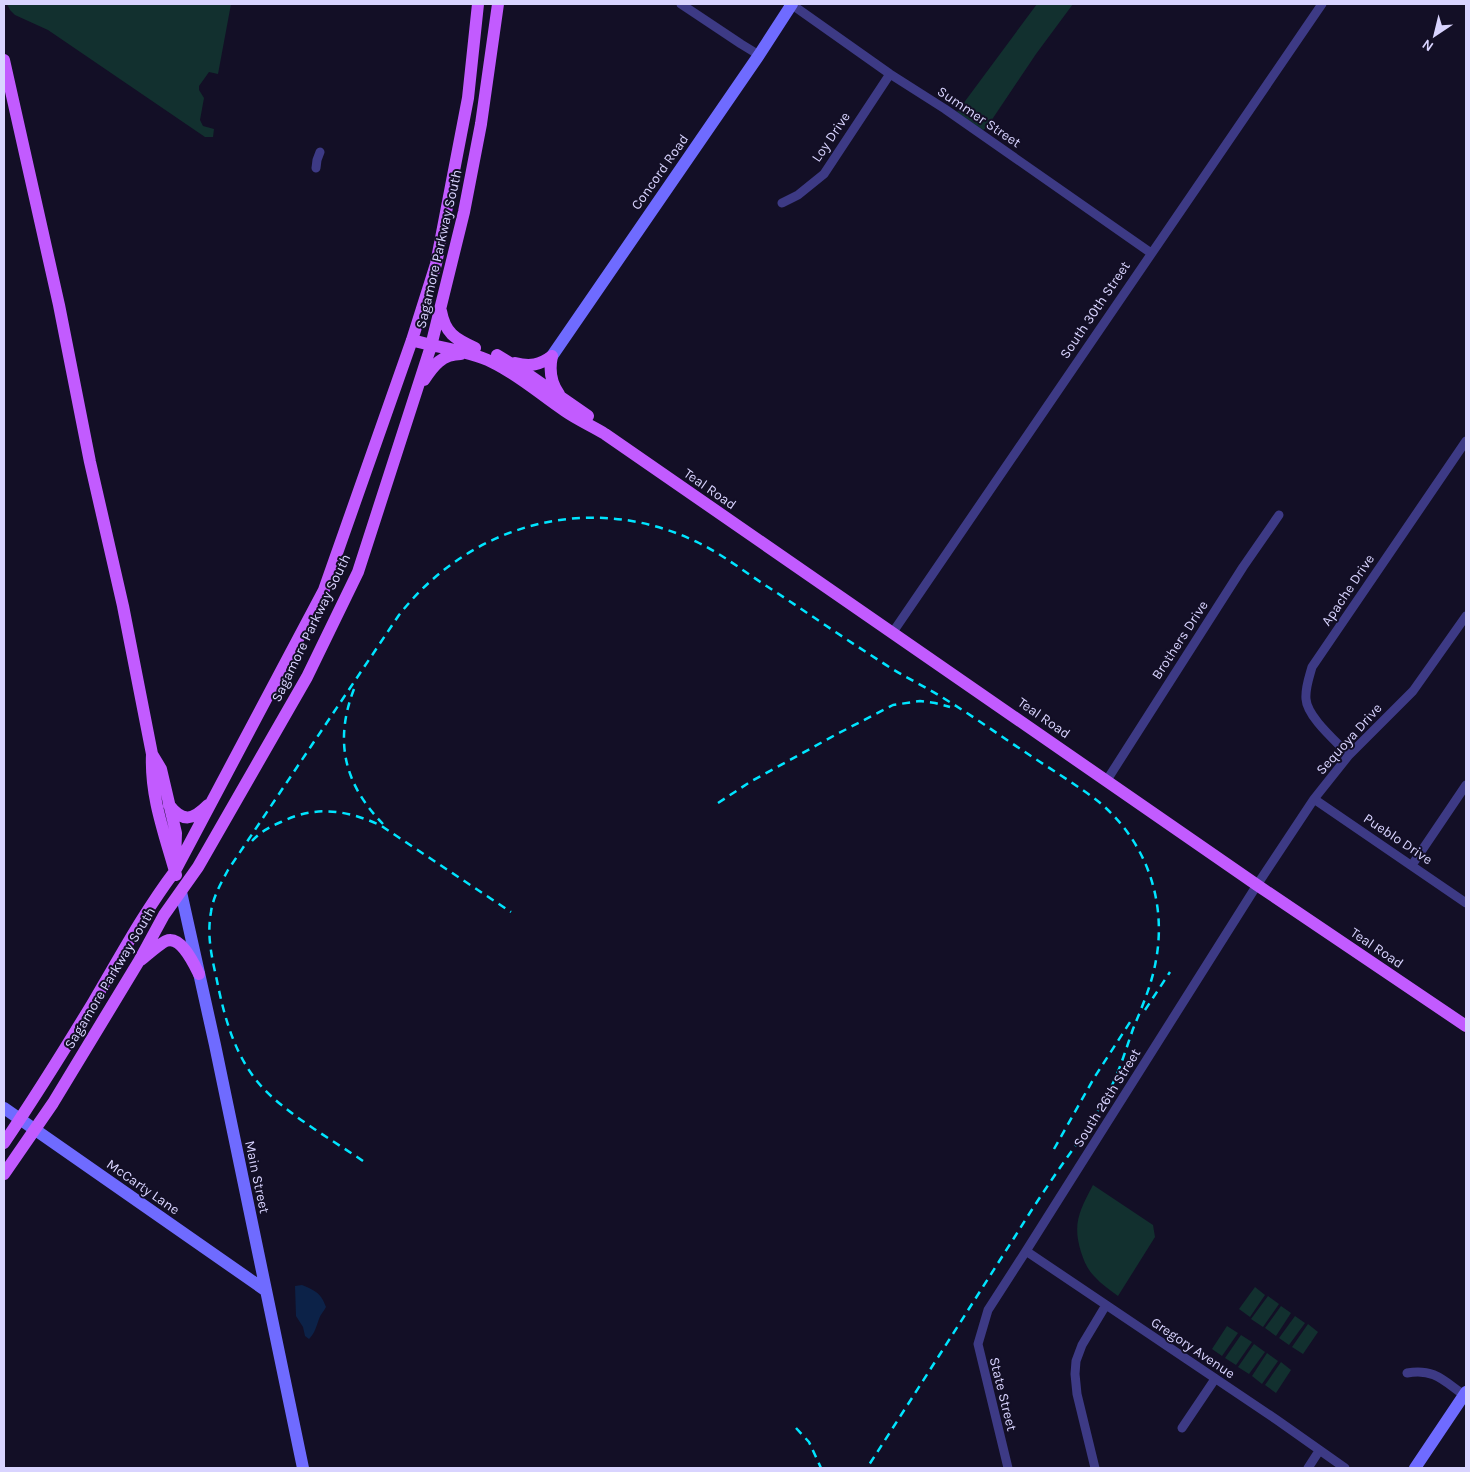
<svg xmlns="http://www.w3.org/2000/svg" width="1470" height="1472" font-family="Karla,sans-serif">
<rect width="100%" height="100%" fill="#130f26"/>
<!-- green -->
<path fill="#12302f" d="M7,4H231L218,74L209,72L199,86V90L204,98L200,120L203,126L214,129L213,137H205L48,30L15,15L10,10Z
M1037,4H1073L1036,54L987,127L983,130L957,112Z
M1093,1185L1153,1225L1155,1237L1118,1296C1110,1290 1101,1284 1094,1276C1087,1269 1084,1261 1081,1252C1072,1223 1080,1210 1093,1185Z
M1255,1287L1265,1295L1250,1317L1239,1309Z
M1268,1296L1279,1304L1263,1327L1251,1319Z
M1281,1306L1291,1313L1276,1336L1265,1328Z
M1295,1316L1305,1323L1289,1345L1279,1338Z
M1308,1324L1318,1332L1303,1354L1292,1347Z
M1227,1326L1238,1333L1222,1356L1212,1349Z
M1241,1335L1252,1342L1236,1365L1225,1358Z
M1254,1344L1265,1352L1249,1374L1238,1367Z
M1267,1353L1278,1361L1262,1384L1252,1376Z
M1281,1362L1291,1370L1276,1393L1265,1385Z"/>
<!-- water -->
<path fill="#0c2248" d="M302,1285C316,1291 321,1293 326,1307C324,1311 320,1315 319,1319C316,1327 315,1333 309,1339L305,1336L303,1327L296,1316L295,1286Z"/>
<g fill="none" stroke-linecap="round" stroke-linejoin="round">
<!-- street -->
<path stroke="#3d3a85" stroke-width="9" d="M681,4L741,44L759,55
M791,4L890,74L945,109L1151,253
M316,168L317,160L320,152
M782,203L798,195L824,174L890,74
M893,632L1322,4
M1349,755C1337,742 1307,717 1306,699C1305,688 1309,678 1312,667L1466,441
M1107,780L1243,567L1279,515
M1314,799L1466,903
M1412,865L1466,785
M1026,1251L1277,1420L1345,1468
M1407,1373C1434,1368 1444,1381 1464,1395
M1182,1428L1215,1379
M1008,1468L978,1344L988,1310L1026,1251L1257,885L1314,799L1349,755L1413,691L1466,616
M1095,1468L1077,1394L1075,1374L1076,1361L1082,1345L1106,1305
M1308,1468L1319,1451"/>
<!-- secondary -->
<path stroke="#6f6bff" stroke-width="12" d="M552,356L759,55L792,4
M181,892L215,1045L303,1468
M4,1108L265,1290
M1415,1468L1466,1392"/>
<!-- primary -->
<path stroke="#c25bff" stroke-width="12" d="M4,60L59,305L90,462L123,606L152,754C150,797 165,835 176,875
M441,311C445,333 455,339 475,348
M412,340C438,348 467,350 492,362C519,375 541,395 565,411C578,420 592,426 605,434L1257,885L1466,1026
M497,355L526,373L588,416
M552,356C549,370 550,382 559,394
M515,363C530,367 540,365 552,356
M424,380C433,366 442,354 461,354
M152,754L161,769L176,833L175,861
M169,805C183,823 193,820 208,805
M141,960C147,955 161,943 166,941C181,935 194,964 199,974
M4,1143C35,1097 65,1049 94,1001C120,957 144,912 175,871L324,590L412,340L436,264L468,98L478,4
M4,1174L53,1103L139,961L164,915L198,867L307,677L358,572L431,346L464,212L481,124L498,4"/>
<!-- rail -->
<path stroke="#00e5ff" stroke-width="2.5" stroke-dasharray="8 6" stroke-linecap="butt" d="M354,689C334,741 344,784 383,824
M718,803L750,782L837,734L893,705L920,701L935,703L950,707
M252,841C260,832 270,827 281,822C316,805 346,810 380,825L511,912
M1145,1010L1170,972
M1054,1149L1094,1078L1132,1019
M363,1161C331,1139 288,1115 262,1087C234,1056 224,1016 216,976C211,954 207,934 211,912C213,897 221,883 228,870L399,615C471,523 592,490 699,543C723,555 745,572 768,587C805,611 842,637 880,661C899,674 920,684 940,696C970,714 999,735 1028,754C1052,770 1077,785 1099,802C1146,841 1167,901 1156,960C1152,984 1142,1007 1133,1029C1125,1052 1118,1076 1106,1097C1095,1116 1083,1134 1071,1152C1051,1180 1032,1209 1014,1238C965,1315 916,1392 867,1468
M796,1428L809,1442L821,1468"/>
</g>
<g text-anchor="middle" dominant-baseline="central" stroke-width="4" stroke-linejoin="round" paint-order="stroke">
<!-- street labels -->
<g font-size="14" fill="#d9d4ff" stroke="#130f26">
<text transform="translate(979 117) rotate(34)">Summer Street</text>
<text transform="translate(831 137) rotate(-56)">Loy Drive</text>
<text transform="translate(660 172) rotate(-55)">Concord Road</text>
<text transform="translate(439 249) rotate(-77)">Sagamore Parkway South</text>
<text transform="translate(1095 310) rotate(-56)">South 30th Street</text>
<text transform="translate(710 489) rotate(35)">Teal Road</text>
<text transform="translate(1348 590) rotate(-56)">Apache Drive</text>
<text transform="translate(311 628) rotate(-64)">Sagamore Parkway South</text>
<text transform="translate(1180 640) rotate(-57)">Brothers Drive</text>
<text transform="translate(1044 718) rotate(35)">Teal Road</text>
<text transform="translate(1349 739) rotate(-48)">Sequoya Drive</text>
<text transform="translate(1398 839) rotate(34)">Pueblo Drive</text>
<text transform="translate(1377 948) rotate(34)">Teal Road</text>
<text transform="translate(110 978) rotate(-59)">Sagamore Parkway South</text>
<text transform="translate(1107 1098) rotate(-58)">South 26th Street</text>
<text transform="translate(257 1177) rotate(78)">Main Street</text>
<text transform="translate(143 1187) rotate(35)">McCarty Lane</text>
<text transform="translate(1193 1348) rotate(34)">Gregory Avenue</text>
<text transform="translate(1003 1394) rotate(76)">State Street</text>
</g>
</g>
<!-- border -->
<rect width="1470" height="1472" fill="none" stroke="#d9d4ff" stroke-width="10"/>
<!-- north arrow -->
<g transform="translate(1435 35) rotate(215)" stroke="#130f26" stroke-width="4" paint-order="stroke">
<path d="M0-4L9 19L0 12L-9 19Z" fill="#d9d4ff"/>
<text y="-8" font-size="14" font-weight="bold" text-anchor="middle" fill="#d9d4ff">N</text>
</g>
</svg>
